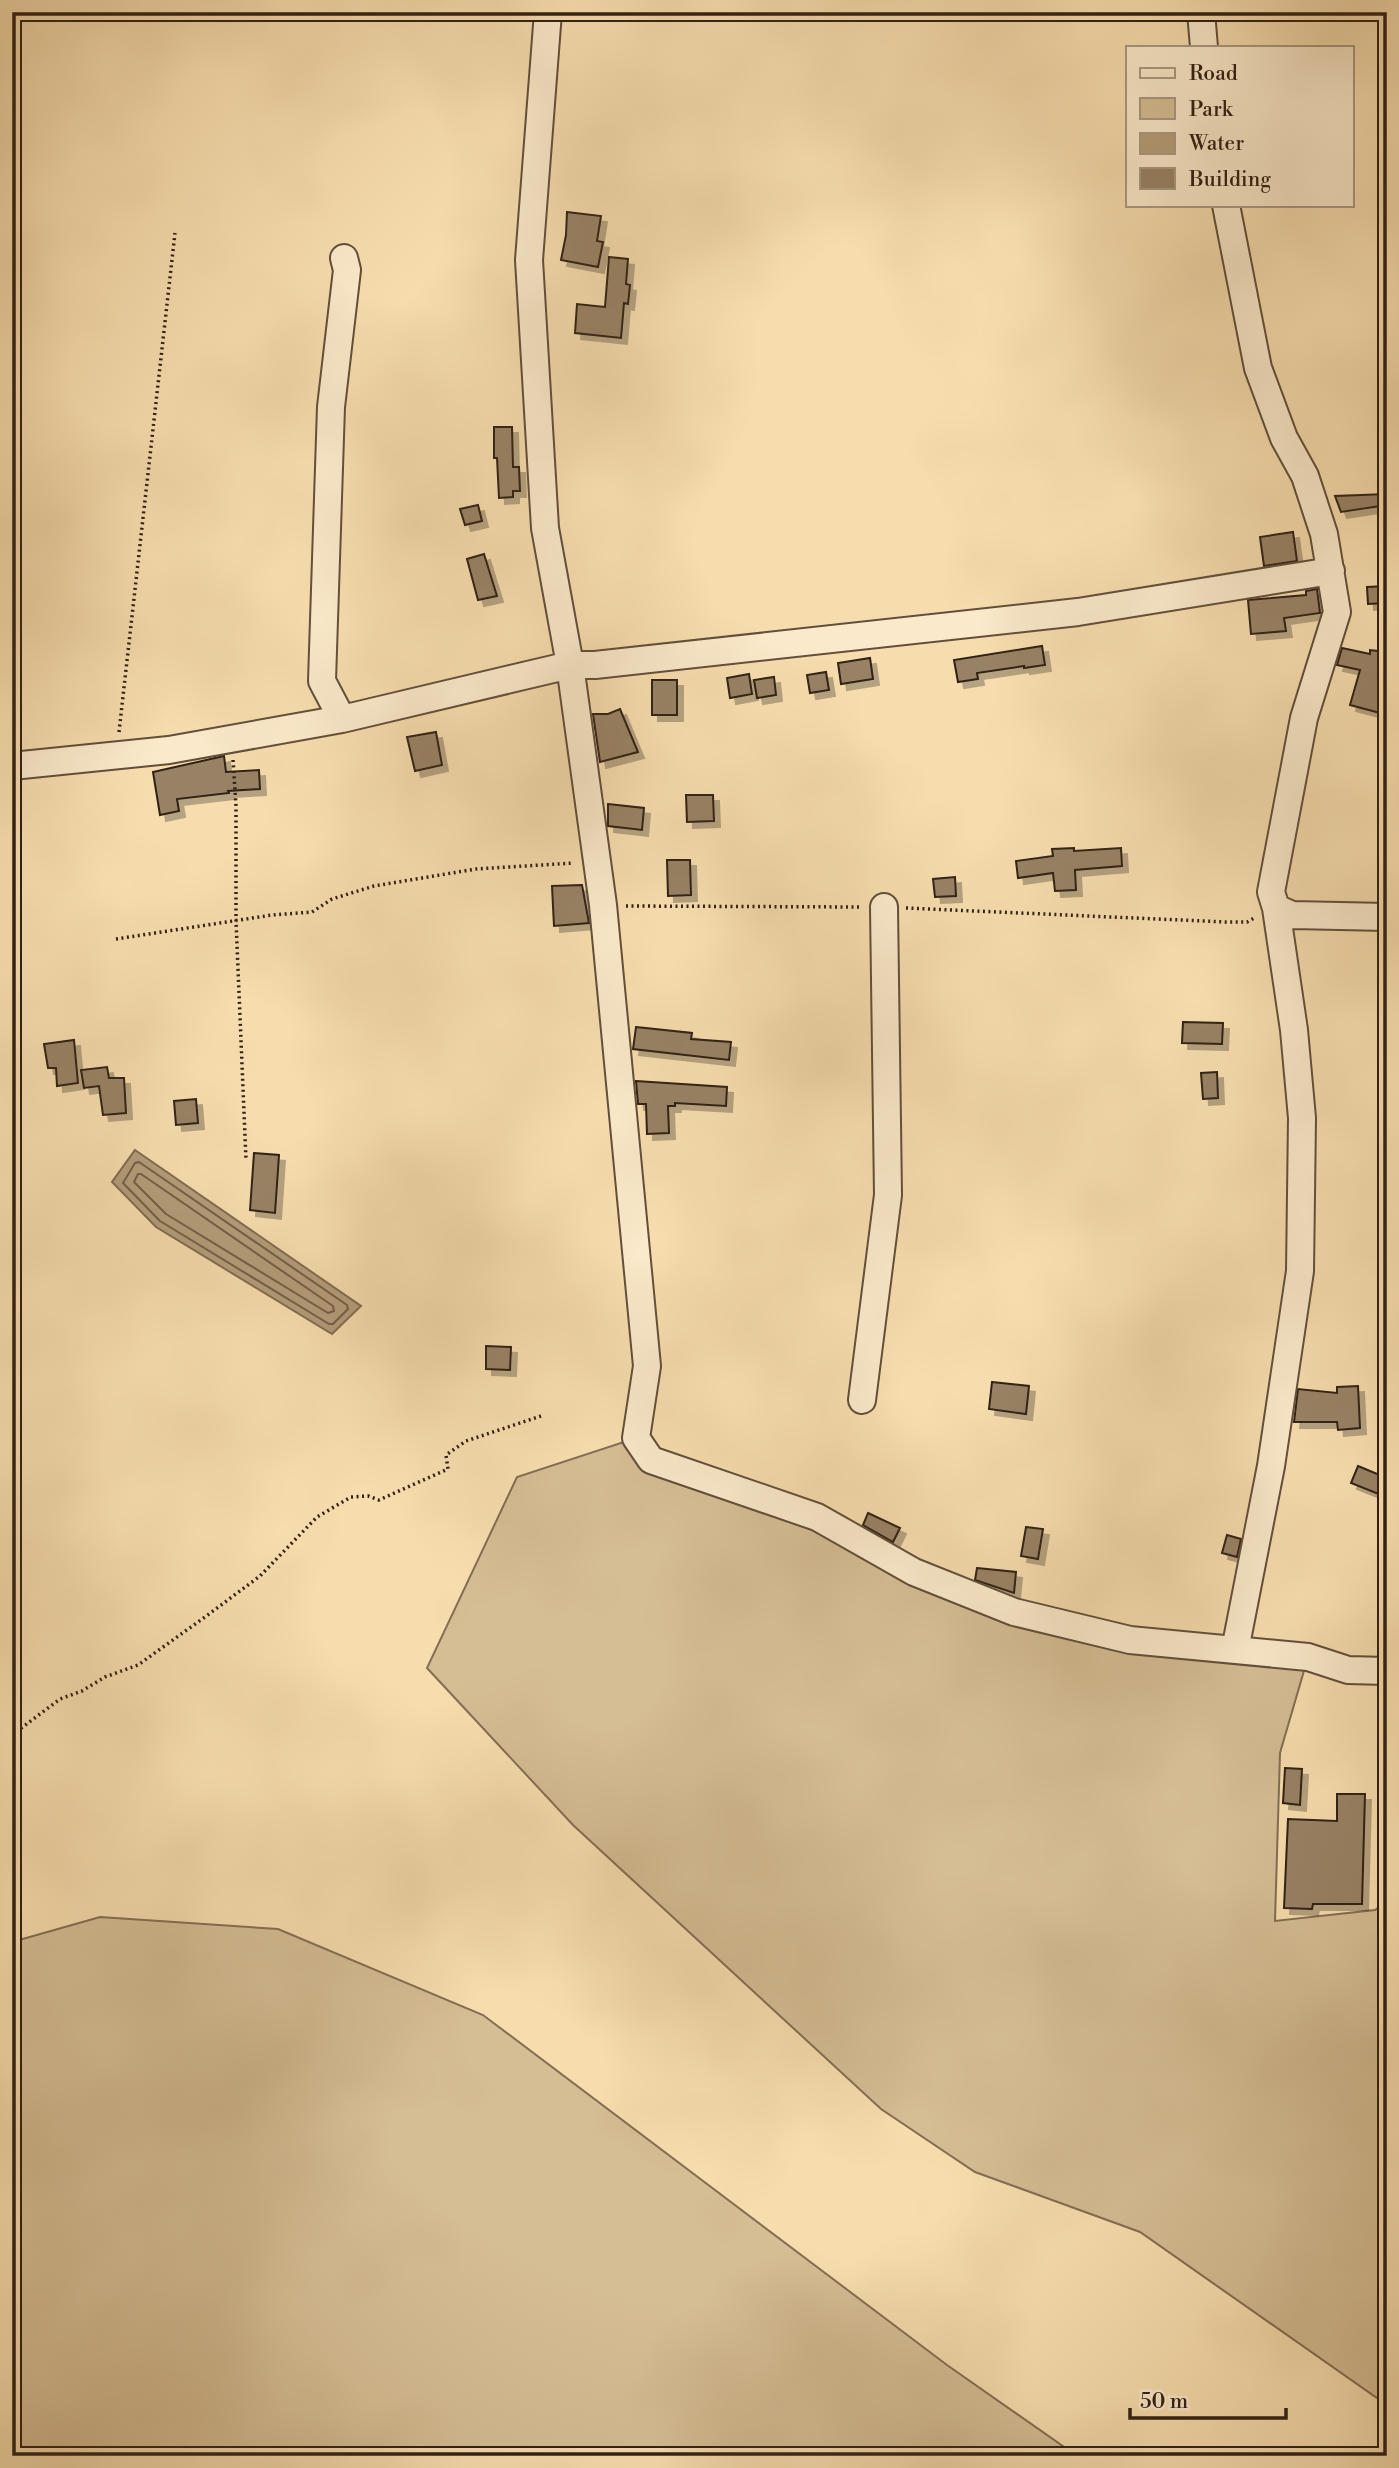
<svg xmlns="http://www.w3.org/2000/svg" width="1399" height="2468" font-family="'Libre Bodoni',serif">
<defs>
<filter id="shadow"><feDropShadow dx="6" dy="6" stdDeviation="0" flood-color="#0004"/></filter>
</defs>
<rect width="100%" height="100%" fill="#f7ddae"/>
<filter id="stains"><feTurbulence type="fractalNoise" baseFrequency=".00286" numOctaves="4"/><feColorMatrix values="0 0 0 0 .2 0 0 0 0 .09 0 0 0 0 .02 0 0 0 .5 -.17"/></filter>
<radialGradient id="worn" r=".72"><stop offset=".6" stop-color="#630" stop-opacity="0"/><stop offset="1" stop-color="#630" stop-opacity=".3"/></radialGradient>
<!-- green -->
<path fill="#d5bd94" stroke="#836e54" stroke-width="2" d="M636,1438L1014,1612L1308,1657L1280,1753L1275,1921L1375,1910L1387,1901V2405L1140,2232L975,2172L881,2109L573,1825L427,1668L517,1477Z
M100,1917L278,1929L483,2015L947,2365L1077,2456H12V1942Z"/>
<!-- water -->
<path fill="#b49d7a" stroke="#806b52" stroke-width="2" d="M135,1150L361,1306L332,1334L156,1227L112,1182Z"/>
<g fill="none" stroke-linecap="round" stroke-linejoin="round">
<!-- shore -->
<path stroke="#725e48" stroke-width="2" d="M139,1162L347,1305L348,1309L333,1324H329L160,1221L123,1183L135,1163Z
M138,1174H141L333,1306L334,1311L328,1313L166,1214L134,1182Z"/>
</g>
<!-- building -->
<path fill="#988265" stroke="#312015" stroke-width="2" filter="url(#shadow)" d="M567,212L601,216L597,241L603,242L598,267L561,260L566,235Z
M609,257L628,259L626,284L630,285L628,304L624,303L621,338L575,333L577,304L605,307Z
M494,427H512L513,467H519L520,491H513V497L499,498L497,458H494Z
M1387,494V505L1341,512L1335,496Z
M478,505L482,521L465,525L460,509Z
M1293,532L1297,561L1264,566L1260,537Z
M484,554L497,596L478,600L467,559Z
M1387,586V603L1368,604L1367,587Z
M1317,589L1320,613L1284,618L1286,631L1251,634L1248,600L1306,595V591Z
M1042,646L1045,665L1024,668V666L977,673L978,679L958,682L954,660Z
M1342,648L1370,654V650L1387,652V689L1380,713L1350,705L1360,670L1337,665Z
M870,658L873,679L841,684L838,663Z
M826,672L829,690L810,693L807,675Z
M749,674L752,694L730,698L727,678Z
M774,677L776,695L757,698L754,680Z
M652,680H677V715H652Z
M620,709L638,752L600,762L593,714H608Z
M436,732L442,765L415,771L407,737Z
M224,756L226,772L259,770L260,789L228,791L229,793L177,799L179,811L160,815L153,772Z
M686,795H713L714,821L687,822Z
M608,804L644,808L642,830L608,826Z
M1074,848V851L1121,848L1122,866L1075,870L1076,890L1055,891L1053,873L1018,878L1016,861L1053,856L1052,849Z
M667,860H690L691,895L668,896Z
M955,877L956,896L935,897L933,879Z
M582,885L589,923L554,926L552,886Z
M1183,1022L1223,1023L1222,1044L1182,1043Z
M636,1027L692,1033L691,1039L731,1042L729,1060L633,1049Z
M74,1040L78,1083L57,1086L56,1068H48L44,1044Z
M107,1067L109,1078H124L126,1113L103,1115L99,1086L84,1088L81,1070Z
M1217,1072L1218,1098L1203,1099L1201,1073Z
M636,1081L727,1087L726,1106L675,1103V1106H668L669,1133L647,1134L646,1104H638Z
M196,1099L198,1123L176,1125L174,1101Z
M254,1153L279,1155L275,1213L250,1210Z
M486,1346L511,1347L510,1370L486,1369Z
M992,1382L1029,1386L1026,1414L989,1409Z
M1358,1386L1360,1428L1338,1430L1337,1422H1294L1298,1389L1337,1393V1387Z
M1358,1466L1387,1478L1381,1495L1351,1483Z
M868,1513L900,1528L893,1542L863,1525Z
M1026,1527L1043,1529L1038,1559L1021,1556Z
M1227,1535L1241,1539L1237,1557L1222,1553Z
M977,1568L1016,1572L1014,1593L975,1580Z
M1285,1768L1302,1769L1300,1805L1283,1803Z
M1337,1794H1365L1362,1904H1313L1312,1909L1284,1908L1288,1819L1337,1821Z"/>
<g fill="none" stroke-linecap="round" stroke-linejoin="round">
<!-- minor casing -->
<g stroke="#624f3b" stroke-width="30">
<path id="minor" d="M548,12L529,260L545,528L570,665L603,905L647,1366L636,1438L651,1460L817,1517L914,1572L1014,1612L1130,1640L1308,1657L1348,1670L1387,1671
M1201,12L1204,47
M1226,205L1258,368L1284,438L1305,476L1324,534L1337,612L1304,718L1271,892L1276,908L1292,915L1387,917
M342,719L322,681L331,407L347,270L344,258
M12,766L169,750L342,719L570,665H595L1078,612L1331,571
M862,1400L888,1195L884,907
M1235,1650L1271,1466L1300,1271L1302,1118L1294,1030L1276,908"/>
</g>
<!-- path -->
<path stroke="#312015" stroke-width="3.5" stroke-dasharray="2 3.5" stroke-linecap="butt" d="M119,732L175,233
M233,760L236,806V921L246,1160
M626,906L860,907
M906,908L1226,922H1247L1254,918
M116,939L272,915L312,912L332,899L374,886L476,869L574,863
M12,1735L60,1699L82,1691L105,1677L138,1665L205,1617L260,1576L317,1517L351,1497L368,1496L379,1500L448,1469L446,1455L466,1441L541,1416"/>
<!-- minor -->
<use href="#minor" stroke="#fae9ca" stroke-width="26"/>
</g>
<!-- margin -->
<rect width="1399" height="2468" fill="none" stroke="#f7ddae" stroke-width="42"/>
<rect x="14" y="14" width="1371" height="2440" fill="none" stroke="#312015" stroke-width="3.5"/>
<rect x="21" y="21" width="1357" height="2426" fill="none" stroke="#312015" stroke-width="2"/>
<!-- legend -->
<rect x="1126" y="46" width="228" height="161" fill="#fae9ca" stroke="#aa9982" stroke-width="2"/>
<rect x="1140" y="68" width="35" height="10" fill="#fae9ca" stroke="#aa9982" stroke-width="2"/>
<text x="1189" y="80" font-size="21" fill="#312015">Road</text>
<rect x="1140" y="98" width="35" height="21" fill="#d5bd94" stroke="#aa9982" stroke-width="2"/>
<text x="1189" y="116" font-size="21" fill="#312015">Park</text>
<rect x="1140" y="133" width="35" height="21" fill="#b49d7a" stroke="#aa9982" stroke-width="2"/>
<text x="1189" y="150" font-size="21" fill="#312015">Water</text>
<rect x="1140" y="168" width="35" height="21" fill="#988265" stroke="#aa9982" stroke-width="2"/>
<text x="1189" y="186" font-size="21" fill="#312015">Building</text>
<!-- scale -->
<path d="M1130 2408v10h156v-10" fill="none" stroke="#312015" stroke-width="3.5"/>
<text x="1140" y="2408" font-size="21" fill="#312015" stroke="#fae9ca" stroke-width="5" paint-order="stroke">50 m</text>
<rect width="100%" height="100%" filter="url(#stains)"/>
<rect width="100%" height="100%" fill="url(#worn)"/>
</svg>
